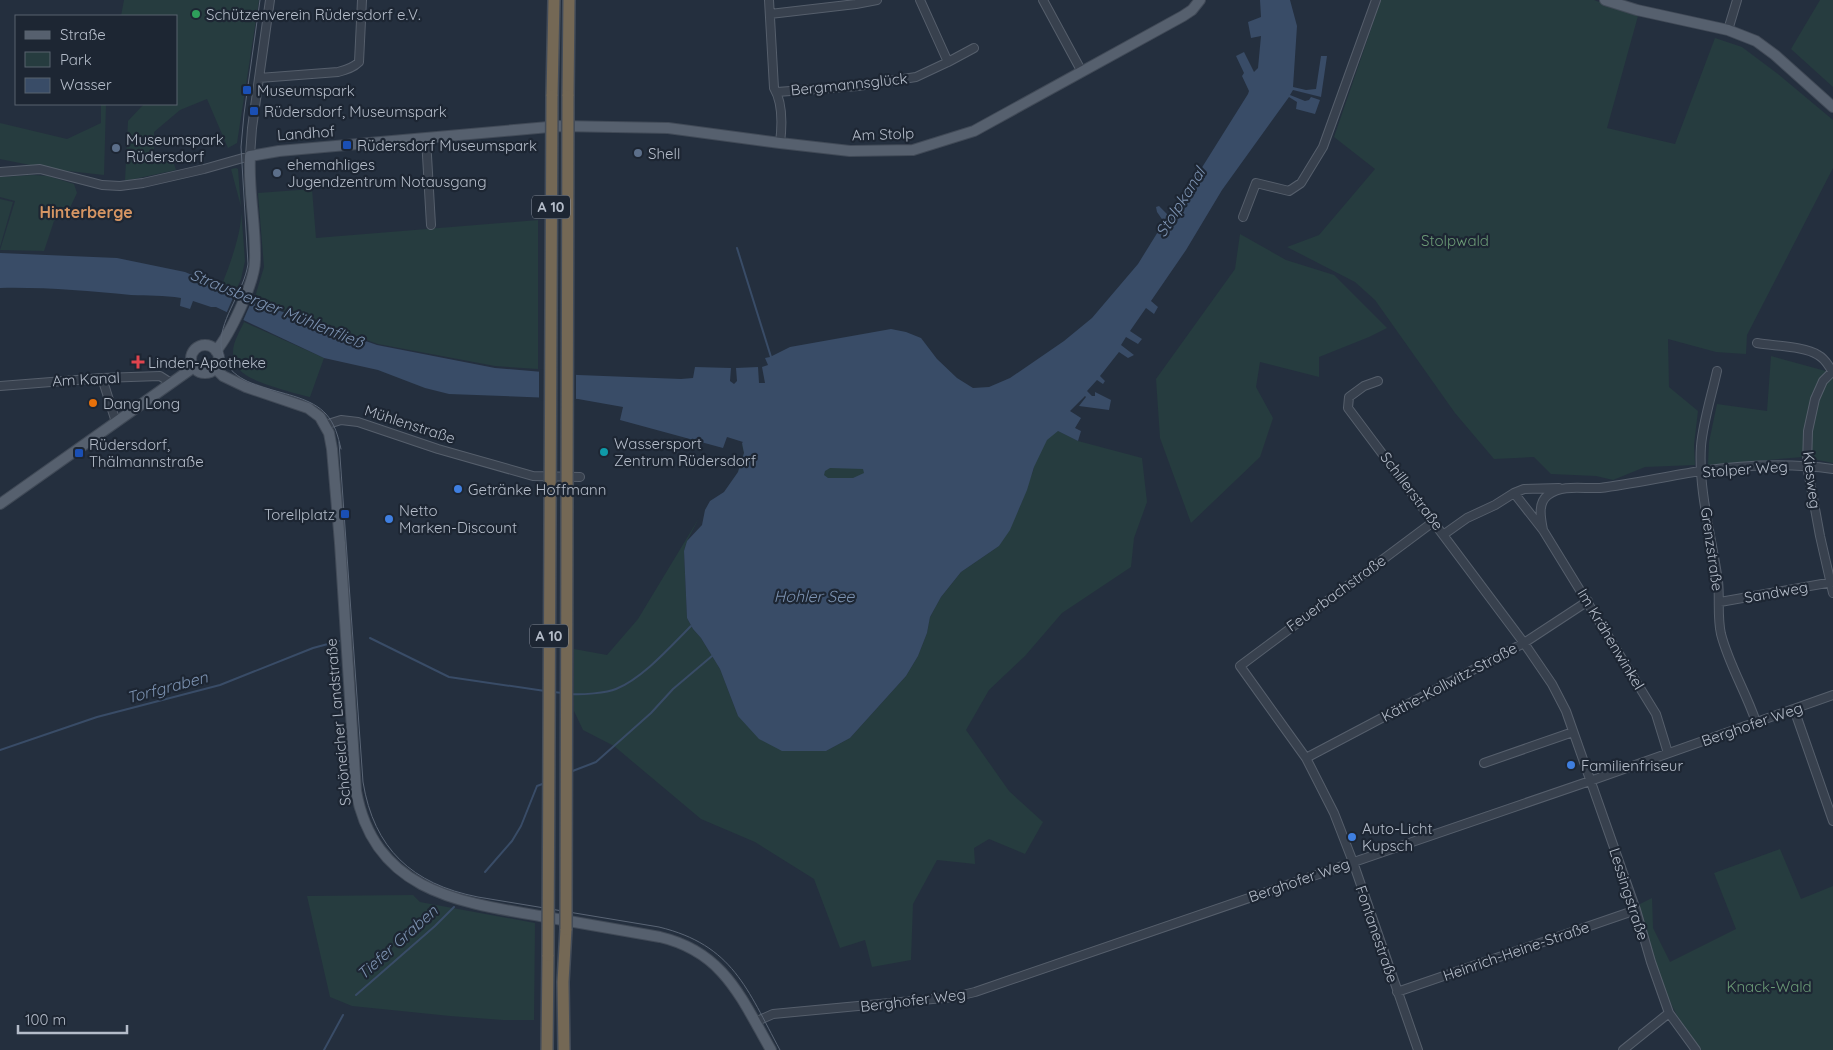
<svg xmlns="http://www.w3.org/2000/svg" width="1833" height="1050" font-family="Quicksand,sans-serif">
<rect width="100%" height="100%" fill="#242f3e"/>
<!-- green -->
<path fill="#263c3f" d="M124,0H259L237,143L228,148L207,99L180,110L154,132V161H173L176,170L125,181L128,121L144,104H176V16H121Z
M1381,0H1594L1638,16L1607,128L1675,144L1715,38L1742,47L1778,74L1833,120V168L1747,335L1746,354L1716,352L1668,339L1669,387L1698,411L1694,445L1695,465L1645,467L1613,480L1596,476L1551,474L1534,457L1494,459L1455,413L1375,300L1355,282L1287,247L1319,235L1375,169L1334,137Z
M1820,0H1833V87L1791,49Z
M101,104H106L104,175L50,169L0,159V123L67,139L101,123Z
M236,168L238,169L245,261L241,279L235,292L221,287C229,267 246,223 240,203C237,192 234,180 231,169Z
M33,175L48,176L74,184L77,193L66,216L63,211L54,221L44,251L0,250L15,201L0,197V177Z
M312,189L316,238L538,220V369L495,366L378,344L254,300L264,267L258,193Z
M0,199L13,202L0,247Z
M1240,234L1286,260L1334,275L1387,328L1369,337L1319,357V377L1260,362L1256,387L1273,418L1260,457L1191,523L1160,438L1156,379L1235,269Z
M244,322L324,358L310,397C294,393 255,383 243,373C237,368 233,360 233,352C233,342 240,331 244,322Z
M1771,356L1833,373V463L1803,457L1708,465L1709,442L1717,404L1767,411Z
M1058,431L1078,441L1142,458L1147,502L1134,538L1131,567L1062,613L1025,656L989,690L966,730L1009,791L1043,822L1025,854L989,839L974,848L975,864L937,860L913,904L911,960L872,967L865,940L840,948L814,879L755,842L701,819L614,746L583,730L574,711V649L607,655L638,619L699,518L687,541L684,551L687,618L693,629L701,638L720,669L738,716L805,751H826L850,738L906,676L918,656L927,633L930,617L941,597L961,572L999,546L1019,509L1034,468L966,490L738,472L744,453L742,445Z
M1780,849L1801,899L1833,886V1050H1700C1665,1008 1653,956 1638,905L1652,898L1653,928L1670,962L1736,929L1714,873Z
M413,895L420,902L535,923L534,1020H503L450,1016L352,1006L330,997L307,896Z"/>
<!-- water -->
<path fill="#394c67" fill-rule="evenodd" d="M1260,0H1290L1297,26L1293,87L1306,90L1316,89L1321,56H1327L1321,97L1293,90L1290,95L1305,101L1309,100L1311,97L1320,100L1315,114L1296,109L1297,102L1289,97L1222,190L1186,250L1151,301L1158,307L1154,314L1146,308L1130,331L1142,339L1138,344L1126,337L1121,345L1134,355L1128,358L1119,352L1100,376L1105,381L1103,384L1097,380L1087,391L1092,396H1095V392L1111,400L1109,410L1079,406L1086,397L1085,396L1070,411L1081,418L1075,428L1081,431L1078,441L1058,431L1047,440L1034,467L1027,490L1010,530L999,546L961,572L941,597L930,617L927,633L918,656L906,676L850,738L826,751H782L759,739L738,716L720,669L701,638L693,629L687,618L684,551L687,541L702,525L705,510L710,501L724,492L738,472L744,453L742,443L743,442L727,437L723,448L620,420L623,407L578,399L449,394L425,388L378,370L324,358L216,307H211L193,301L190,309L180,306L181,298C164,295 148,296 131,295C87,291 44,287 0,288V253L117,258L185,272L257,303L377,345L495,368L578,375L681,379L693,378L695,367L731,368L730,381L734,384L737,381L736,368L758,367L759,383H765L762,367L768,365L765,358L770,357L790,347L891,329L906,332L921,338L937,359L957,378L973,388L989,387L1010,378L1064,341L1092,318L1138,264L1164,222L1157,212L1156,207L1159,206L1169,216L1175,205L1191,185L1248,94L1249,91L1242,76L1244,73L1236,56L1244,52L1254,72L1258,68L1261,36L1251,38L1248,22L1261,17ZM830,468L863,469L864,473L853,478H828L824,475L825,471Z"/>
<!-- pier -->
<path fill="#242f3e" d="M236,291L253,298L242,323L226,314Z
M539,369L576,372V401L539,400Z"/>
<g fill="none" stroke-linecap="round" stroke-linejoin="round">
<!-- stream -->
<path stroke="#394c67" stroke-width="2" d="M737,248L771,357
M370,638L449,677L545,691
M553,692L563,693
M570,694C581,695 607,693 616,689C643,678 671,646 691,626
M0,750L97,717L220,685L313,648L339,641
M570,772L596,762L651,713L673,689L712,656
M485,872L512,841L521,826L537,786L545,783
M356,995L435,926L454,907
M324,1050L343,1015"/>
<!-- minor casing -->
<g stroke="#565f6c" stroke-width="10">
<path id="minor" d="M769,0L774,88C783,103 782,127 780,143
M920,0L948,62
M1043,0L1082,72
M770,14L856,4L877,0
M1728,30L1737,0
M259,78L338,72C346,70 353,68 359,62L362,0
M777,92L858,86L916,77L948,62L974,48
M426,138L431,225
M0,172L40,169L102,185L120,186L143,183L204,169L250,156L252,128L270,0
M1243,217L1256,183L1289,191L1301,183L1323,147L1376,0
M1757,343C1773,346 1805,346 1818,355C1826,359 1828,366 1833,372
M1717,371C1712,394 1703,422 1701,446C1698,489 1712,539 1718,581C1720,599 1717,616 1721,634C1729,665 1746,692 1756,722
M1832,372L1823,381L1815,399L1808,431L1807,465L1820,536L1833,593
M102,378L116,422
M1378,381L1364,386L1349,397L1348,408L1524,643L1552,684L1566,711L1636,910L1651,962L1669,1013L1696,1050
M0,386L102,378L160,376L171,383
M325,425L341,420L358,422L438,449L533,476L580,477
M1514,493L1543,530L1656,714L1668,753
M1543,530C1541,519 1537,503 1548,495C1563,484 1583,489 1600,488C1633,484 1667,476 1701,471C1744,465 1790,463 1833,469
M1443,535L1467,518L1495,505L1514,493L1524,489L1559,488
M1720,602L1833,582
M1794,709L1833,821
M1306,758L1524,643L1588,601
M1484,763L1573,732
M1397,992L1636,910
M755,1022L773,1014L954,997L975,992L1590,781L1833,695
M1418,1050L1353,862L1334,813L1306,758L1240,666L1433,522
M1623,1050L1669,1013"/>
</g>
<!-- major casing -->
<g stroke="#414a57" stroke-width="12">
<path id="major" d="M1605,0L1637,10L1728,30L1756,41L1775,55L1833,107
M191 359a14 14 0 1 1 28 0a14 14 0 1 1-28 0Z
M216,351C230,334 255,282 255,260C256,225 248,191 250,156L279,151L560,126L668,128L780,143L850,151L913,150L974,131L1183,16L1192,10L1200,0
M215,368L223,376L246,387L308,408L320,417L329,433L332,449L340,543L356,791C374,890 457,902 540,916C580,923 620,930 660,937C724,952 741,998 771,1050
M0,504L194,367"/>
</g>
<!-- highway casing -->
<g stroke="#434c59" stroke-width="14">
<path id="highway" d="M552,96L554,0
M568,96L569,0
M547,1050L548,955
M564,1050L563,982L566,929"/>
</g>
<!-- minor -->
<use href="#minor" stroke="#38414e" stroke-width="8"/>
<!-- major -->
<use href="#major" stroke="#56606e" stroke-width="10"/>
<!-- highway -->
<use href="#highway" stroke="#746855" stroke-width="11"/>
<!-- tram -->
<path stroke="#5a6575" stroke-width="1" d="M260,0L244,114L241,147L248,264C244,291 221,317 221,343C223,398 298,383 326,414C335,424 338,436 341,449
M339,442L363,782C374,849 412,884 478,897L659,927C733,945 747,989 780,1050"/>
<!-- highway-bridge casing -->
<g stroke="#434c59" stroke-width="14" stroke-linecap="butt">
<path id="highway-bridge" d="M566,929L568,96
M548,955L552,96"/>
</g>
<!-- highway-bridge -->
<use href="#highway-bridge" stroke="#746855" stroke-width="11"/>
</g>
<!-- markers -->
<circle fill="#2e9e5b" stroke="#1d2633" stroke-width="2" cx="196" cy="14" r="5"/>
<g fill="#1a4fb4" stroke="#1d2633" stroke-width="2">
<rect x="242" y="85" width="10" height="10" rx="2.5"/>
<rect x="249" y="106" width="10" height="10" rx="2.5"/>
<rect x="342" y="140" width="10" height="10" rx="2.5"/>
<rect x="74" y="448" width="10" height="10" rx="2.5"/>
<rect x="340" y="509" width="10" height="10" rx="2.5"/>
</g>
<g fill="#5c6f8a" stroke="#1d2633" stroke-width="2">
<circle cx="116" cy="148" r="5"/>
<circle cx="638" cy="153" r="5"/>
<circle cx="277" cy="173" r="5"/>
</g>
<path fill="#e0444e" stroke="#1d2633" stroke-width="2" d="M135.5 354.5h5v5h5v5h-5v5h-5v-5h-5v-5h5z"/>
<circle fill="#e8710a" stroke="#1d2633" stroke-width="2" cx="93" cy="403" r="5"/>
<circle fill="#0f9aa8" stroke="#1d2633" stroke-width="2" cx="604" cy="452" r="5"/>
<g fill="#3f7fe0" stroke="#1d2633" stroke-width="2">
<circle cx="458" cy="489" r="5"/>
<circle cx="389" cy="519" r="5"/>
<circle cx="1571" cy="765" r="5"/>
<circle cx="1352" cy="837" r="5"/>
</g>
<g text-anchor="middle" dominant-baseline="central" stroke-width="4.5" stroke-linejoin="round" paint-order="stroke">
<!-- shield labels -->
<g fill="#1d2633" stroke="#878f9c" stroke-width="1">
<rect x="532" y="195.5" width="38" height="23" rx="4"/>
<rect x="530" y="624.5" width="38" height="23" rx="4"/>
</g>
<g font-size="14" font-weight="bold" fill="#b4bcc9">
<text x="551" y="207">A 10</text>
<text x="549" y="636">A 10</text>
</g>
<!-- poi labels -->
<g font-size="15" fill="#b4bcc9" stroke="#1d2633" text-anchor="start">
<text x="206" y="14">Schützenverein Rüdersdorf e.V.</text>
<text x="257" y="90">Museumspark</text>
<text x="264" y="111">Rüdersdorf, Museumspark</text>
<text x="126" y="139">Museumspark<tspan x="126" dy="17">Rüdersdorf</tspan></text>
<text x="357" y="145">Rüdersdorf Museumspark</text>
<text x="648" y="153">Shell</text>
<text x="287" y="164">ehemahliges<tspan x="287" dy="17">Jugendzentrum Notausgang</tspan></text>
<text x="148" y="362">Linden-Apotheke</text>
<text x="103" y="403">Dang Long</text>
<text x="614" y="443">Wassersport<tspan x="614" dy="17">Zentrum Rüdersdorf</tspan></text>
<text x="89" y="444">Rüdersdorf,<tspan x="89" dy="17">Thälmannstraße</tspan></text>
<text x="468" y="489">Getränke Hoffmann</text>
<text x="399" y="510">Netto<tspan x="399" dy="17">Marken-Discount</tspan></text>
<text x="335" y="514" text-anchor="end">Torellplatz</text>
<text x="1581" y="765">Familienfriseur</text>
<text x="1362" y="828">Auto-Licht<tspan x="1362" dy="17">Kupsch</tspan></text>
</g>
<!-- street labels -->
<g font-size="15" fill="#b4bcc9" stroke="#1d2633">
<text transform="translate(849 84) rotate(-6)">Bergmannsglück</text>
<text transform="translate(306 133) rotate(-4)">Landhof</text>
<text transform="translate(883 134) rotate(-2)">Am Stolp</text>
<text transform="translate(86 379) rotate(-3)">Am Kanal</text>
<text transform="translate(410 424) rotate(18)">Mühlenstraße</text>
<text transform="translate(1745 469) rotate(-4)">Stolper Weg</text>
<text transform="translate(1812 480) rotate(83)">Kiesweg</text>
<text transform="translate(1412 491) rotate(53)">Schillerstraße</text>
<text transform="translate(1712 549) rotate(82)">Grenzstraße</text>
<text transform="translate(1776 592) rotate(-10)">Sandweg</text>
<text transform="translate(1336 593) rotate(-36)">Feuerbachstraße</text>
<text transform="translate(1611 639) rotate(59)">Im Krähenwinkel</text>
<text transform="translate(1449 682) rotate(-28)">Käthe-Kollwitz-Straße</text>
<text transform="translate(338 722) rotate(-95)">Schöneicher Landstraße</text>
<text transform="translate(1752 724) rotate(-19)">Berghofer Weg</text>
<text transform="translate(1299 880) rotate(-19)">Berghofer Weg</text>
<text transform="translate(1629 894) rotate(72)">Lessingstraße</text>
<text transform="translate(1377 934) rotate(71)">Fontanestraße</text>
<text transform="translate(1516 951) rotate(-19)">Heinrich-Heine-Straße</text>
<text transform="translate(913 1000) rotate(-7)">Berghofer Weg</text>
</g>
<!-- park labels -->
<g font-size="15" fill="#6b9a76" stroke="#1d2633">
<text x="1455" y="240">Stolpwald</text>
<text x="1769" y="986">Knack-Wald</text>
</g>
<!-- water labels -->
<g font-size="16" font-style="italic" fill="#7c92b1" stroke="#1d2633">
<text transform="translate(1180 202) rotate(-58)">Stolpkanal</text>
<text transform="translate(277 308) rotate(22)">Strausberger Mühlenfließ</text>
<text x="814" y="596">Hohler See</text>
<text transform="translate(167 687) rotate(-15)">Torfgraben</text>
<text transform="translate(397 942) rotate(-42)">Tiefer Graben</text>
</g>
<!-- neighbourhood labels -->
<g font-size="16" font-weight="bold" fill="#d59563" stroke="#1d2633">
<text x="86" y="212">Hinterberge</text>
</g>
</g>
<!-- legend -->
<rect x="15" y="15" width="162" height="90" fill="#1d2633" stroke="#59626f"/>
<rect x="25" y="31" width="25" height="8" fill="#56606e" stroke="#59626f"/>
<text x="60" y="40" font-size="15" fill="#b4bcc9">Straße</text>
<rect x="25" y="52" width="25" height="15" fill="#263c3f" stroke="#59626f"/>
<text x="60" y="65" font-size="15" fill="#b4bcc9">Park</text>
<rect x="25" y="78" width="25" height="15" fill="#394c67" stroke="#59626f"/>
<text x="60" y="90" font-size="15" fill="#b4bcc9">Wasser</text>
<!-- scale -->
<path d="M18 1025v8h109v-8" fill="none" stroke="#b4bcc9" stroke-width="2.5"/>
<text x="25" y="1025" font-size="15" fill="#b4bcc9" stroke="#1d2633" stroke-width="4" paint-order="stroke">100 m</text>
</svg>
